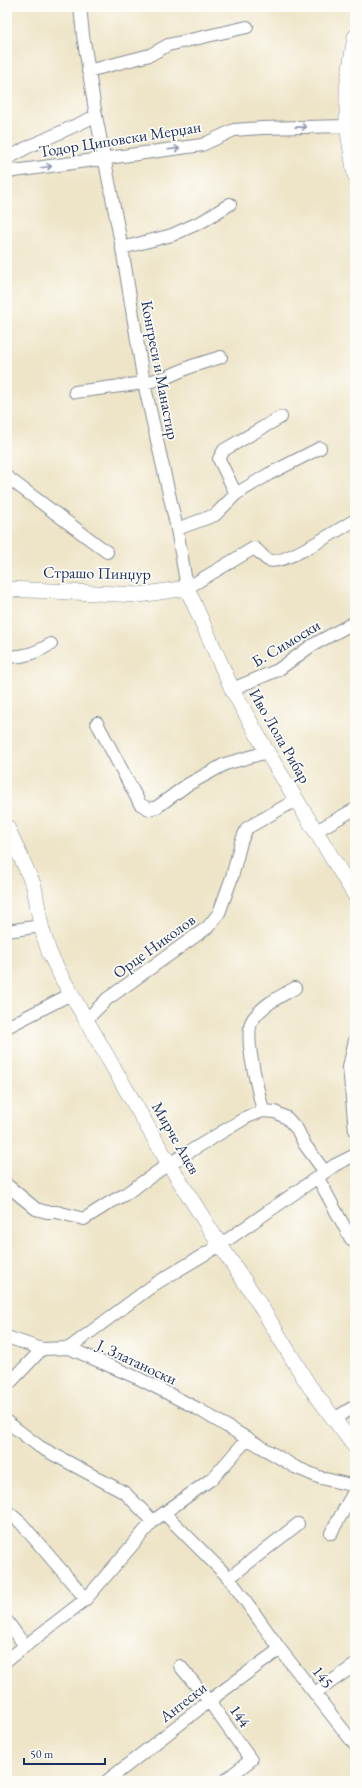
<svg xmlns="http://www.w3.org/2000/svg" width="362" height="1788" font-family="'EB Garamond',serif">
<rect width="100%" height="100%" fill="#fdfcf7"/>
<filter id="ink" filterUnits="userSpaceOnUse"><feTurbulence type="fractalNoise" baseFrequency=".025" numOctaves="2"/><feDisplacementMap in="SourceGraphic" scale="8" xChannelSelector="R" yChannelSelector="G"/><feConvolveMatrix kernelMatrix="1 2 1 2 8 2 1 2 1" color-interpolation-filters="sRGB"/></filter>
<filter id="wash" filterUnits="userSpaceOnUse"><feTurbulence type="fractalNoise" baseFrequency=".012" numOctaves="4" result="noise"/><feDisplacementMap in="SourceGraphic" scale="16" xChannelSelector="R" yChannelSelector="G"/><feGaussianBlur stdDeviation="0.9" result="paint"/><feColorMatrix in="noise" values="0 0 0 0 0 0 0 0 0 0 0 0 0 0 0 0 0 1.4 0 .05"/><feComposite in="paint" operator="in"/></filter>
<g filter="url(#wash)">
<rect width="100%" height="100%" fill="#eee5c8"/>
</g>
<g filter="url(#ink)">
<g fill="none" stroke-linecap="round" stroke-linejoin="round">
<!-- minor casing -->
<g stroke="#848a93" stroke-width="14">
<path id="minor" d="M80,7L83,35L96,116L122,248L144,383L177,529L187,588L254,548C259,551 264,558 268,560C282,567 341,528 355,520
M88,71L150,55L168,45L247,27
M7,159L26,148L96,116
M7,172L202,145L234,130L262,128L347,126L355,128
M122,248L172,235L203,221L230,204
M75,392L144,383L167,377L192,366L221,357
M7,477L107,552
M236,494L219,459L224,450L281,417
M177,529L215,515L236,494L269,474L320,448
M7,656C24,658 37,652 51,644
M232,689L278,670L311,646L355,622
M97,723L140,804L149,809L157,807L187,785L225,764L267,752
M316,831L355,809
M7,931L41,926
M86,1020L107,999L208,927L219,913L232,877L241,842L247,828L296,800
M7,1027L71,994
M355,1040L349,1067L355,1130
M263,1111C259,1093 242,1034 253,1019C264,1004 279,997 295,988
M318,1178L351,1239
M7,1185L36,1209L47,1212H57L84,1219L109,1203L124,1195L169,1164L247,1117L263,1111L275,1112L287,1118L297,1129L305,1145L325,1172
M7,1337L42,1349L69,1348L140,1379L198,1409L295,1467L321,1478L355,1486
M69,1348L155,1284L220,1245L335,1165L355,1155
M7,1386L42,1349
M334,1419L355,1406
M7,1422L40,1447L125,1493L153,1521
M7,1511L21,1523L86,1599
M164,1513L229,1578L280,1649L355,1745
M331,1533L355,1490
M229,1578L298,1524
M7,1621L25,1646
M7,1660L86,1599L153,1521L214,1477L248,1438
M180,1666L209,1701L251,1760L224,1781
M315,1693L355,1665
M107,1781L209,1701L280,1649"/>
</g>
<!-- tertiary casing -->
<g stroke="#848a93" stroke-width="16">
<path id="tertiary" d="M355,37L347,88V126L355,175
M7,589L139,595L187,588L232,689L267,752L355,895
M7,827L34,886L41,926L49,952L62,978L169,1164L220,1245L255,1297L308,1384L355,1447"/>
</g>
<!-- minor -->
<use href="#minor" stroke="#fff" stroke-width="12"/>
<!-- tertiary -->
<use href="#tertiary" stroke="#fff" stroke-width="15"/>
</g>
<!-- one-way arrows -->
<defs><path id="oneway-shaft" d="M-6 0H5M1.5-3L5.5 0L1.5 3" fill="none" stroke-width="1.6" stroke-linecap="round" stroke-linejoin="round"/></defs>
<g stroke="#8d97ae">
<use href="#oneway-shaft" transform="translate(301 127) rotate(-1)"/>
<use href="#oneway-shaft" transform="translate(174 149) rotate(-7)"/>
<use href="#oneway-shaft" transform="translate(46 167) rotate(-9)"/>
</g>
</g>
<g text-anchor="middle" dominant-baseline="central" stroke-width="3.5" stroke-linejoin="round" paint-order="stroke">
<!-- street labels -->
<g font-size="16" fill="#1b2f5e" stroke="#fdfcf7">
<text transform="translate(120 139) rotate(-9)">Тодор Циповски Мерџан</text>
<text transform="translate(160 370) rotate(79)">Конгреси и Манастир</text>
<text transform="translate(97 573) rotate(1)">Страшо Пинџур</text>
<text transform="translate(286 643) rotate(-31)">Б. Симоски</text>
<text transform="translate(280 736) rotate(60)">Иво Лола Рибар</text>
<text transform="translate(154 946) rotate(-36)">Орце Николов</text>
<text transform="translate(176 1138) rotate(60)">Мирче Ацев</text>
<text transform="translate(137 1362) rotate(25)">Ј. Златаноски</text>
<text transform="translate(323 1677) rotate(52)">145</text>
<text transform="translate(183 1702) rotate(-38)">Антески</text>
<text transform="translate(240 1716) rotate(55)">144</text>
</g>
</g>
<!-- margin -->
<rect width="362" height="1788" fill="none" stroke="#fdfcf7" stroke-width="24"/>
<!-- scale -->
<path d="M24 1758v6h81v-6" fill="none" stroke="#1b2f5e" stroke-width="2"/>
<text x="30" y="1758" font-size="12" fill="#1b2f5e" stroke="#fdfcf7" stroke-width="3" paint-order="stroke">50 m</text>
</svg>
